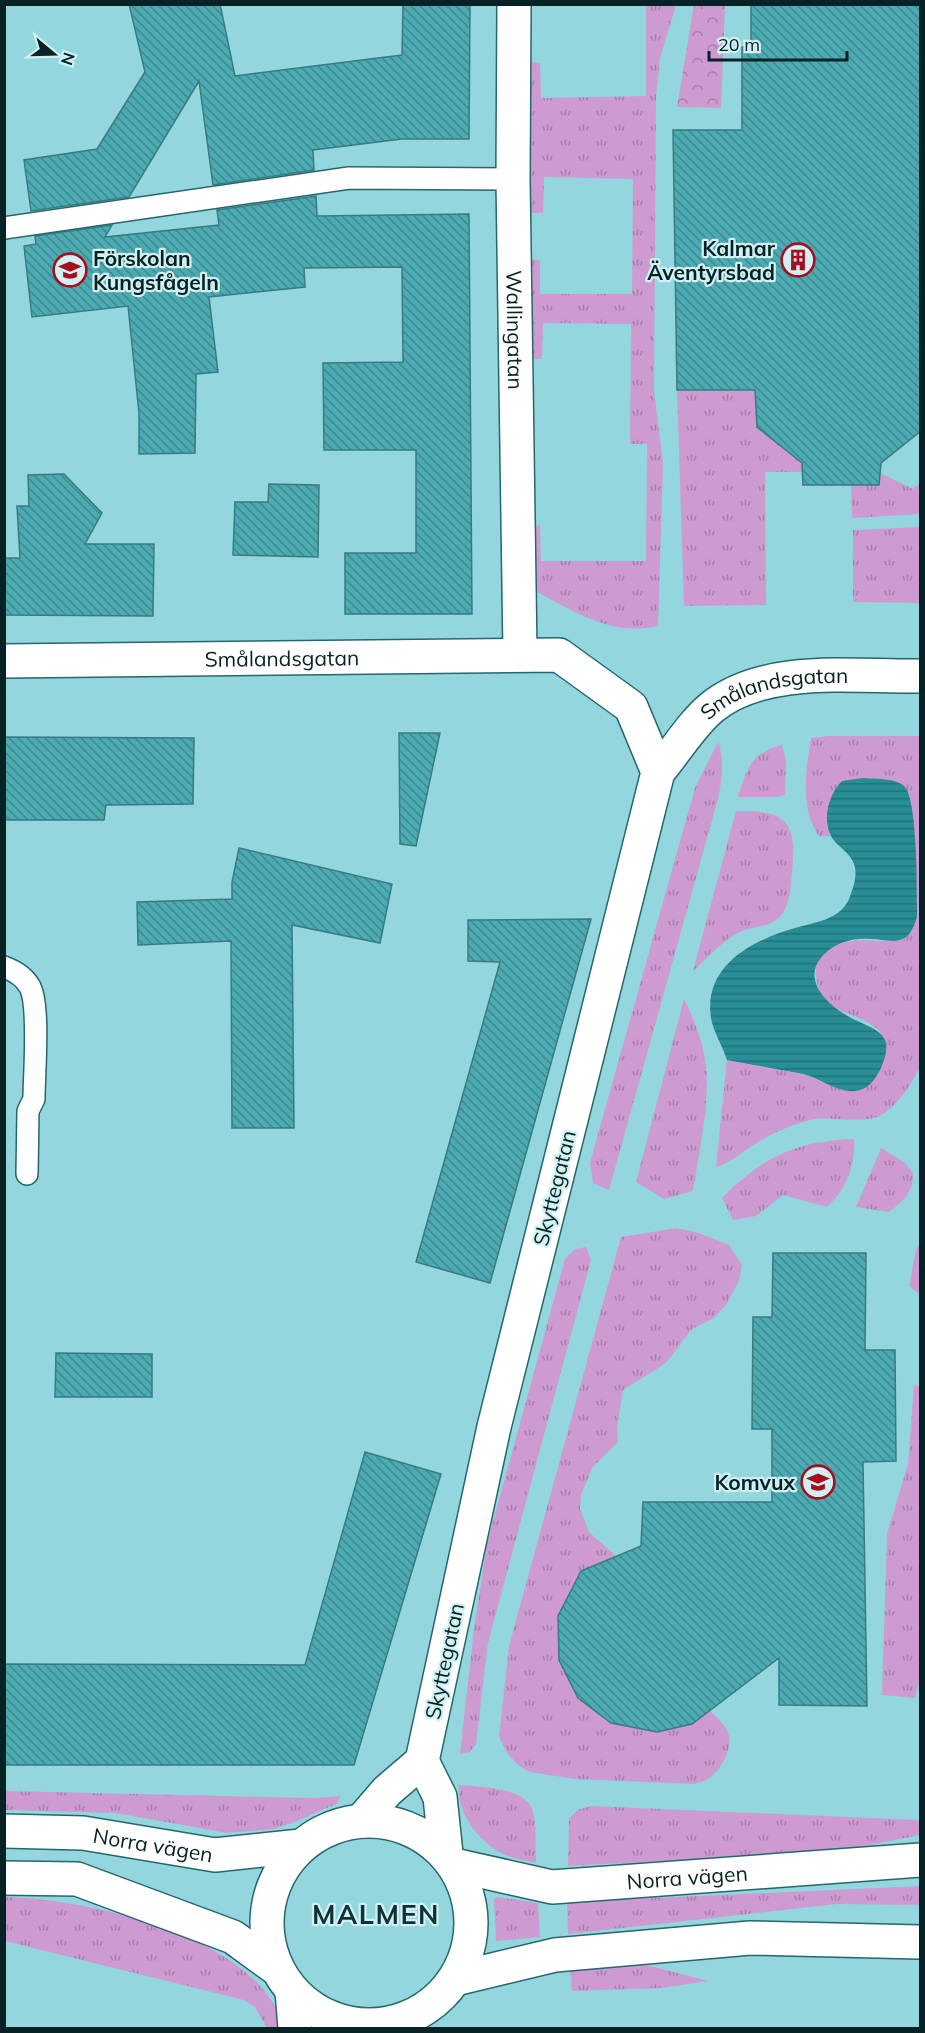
<svg xmlns="http://www.w3.org/2000/svg" width="925" height="2033" font-family="Mulish,sans-serif">
<defs>
<pattern id="grass-tufts" width="24" height="20" patternUnits="userSpaceOnUse" patternTransform="scale(1.5)"><rect width="24" height="20" fill="#cd9bd1"/><path d="M3 7l-1-3M5 7V3M7 7l1-3M15 17l-1-3M17 17v-4M19 17l1-3" fill="none" stroke="#a47ea9"/></pattern>
<pattern id="forest-crowns" width="20" height="18" patternUnits="userSpaceOnUse" patternTransform="scale(1.5)"><rect width="20" height="18" fill="#cd9bd1"/><path d="M2 6a3 3 0 1 1 6 0M12 15a3 3 0 1 1 6 0" fill="none" stroke="#a47ea9"/></pattern>
<pattern id="water-rules" width="6" height="5" patternUnits="userSpaceOnUse" patternTransform="scale(1.5)"><rect width="6" height="5" fill="#298d96"/><path d="M0 2.5h6" fill="none" stroke="#21737a"/></pattern>
<pattern id="building-back-hatch" width="6" height="6" patternUnits="userSpaceOnUse" patternTransform="scale(1.5)"><rect width="6" height="6" fill="#4caab3"/><path d="M-1 5l2 2M0 0l6 6M5-1l2 2" fill="none" stroke="#3d8a91"/></pattern>
</defs>
<rect width="100%" height="100%" fill="#94d6dd"/>
<!-- grass -->
<path fill="url(#grass-tufts)" d="M646,5H676L660,58L656,96L654,391L663,463L658,626C611,637 574,611 533,590L527,529L540,525L541,561H646L647,444H630L631,324L543,323L542,359H531L529,259L540,260V294H632L633,179L544,177L543,213H530L528,62L540,63L541,98L646,96Z
M677,390H755L757,427L802,462V472H765L766,605L684,606Z
M880,473L913,489L920,483V514L852,518L851,485Z
M920,527V603L853,602V530Z
M829,736H920V1067C912,1083 899,1104 883,1114C863,1126 832,1115 810,1120C791,1125 772,1133 755,1144C742,1152 731,1163 716,1167L727,1060L806,1075L836,1088L886,1052C885,1044 885,1037 879,1031C860,1010 816,1016 816,972C815,964 822,953 828,949C859,932 878,946 905,939L828,818L830,836H819C799,807 806,771 811,738Z
M718,742C725,762 722,779 718,799L609,1190L593,1183L590,1163L695,788Z
M782,745L786,759L785,795L777,797H738C747,769 750,753 782,745Z
M736,811C788,810 797,822 792,873C791,885 790,902 783,913C772,929 753,925 738,933C721,941 707,959 693,971Z
M684,999C694,1019 703,1042 706,1065C710,1104 699,1152 693,1191L664,1199L636,1182Z
M854,1139C856,1164 846,1191 827,1207L783,1195L756,1216L733,1220L722,1198C763,1157 796,1141 854,1139Z
M881,1148L904,1162L913,1173C913,1193 904,1200 889,1212L856,1207Z
M677,1228L699,1233L729,1245L742,1265L739,1281L726,1305L714,1318L692,1329L666,1363L623,1390L617,1428L618,1442L592,1468L581,1495L580,1509L589,1532L617,1557L581,1571L558,1616L559,1660L578,1698L611,1723L657,1732L692,1724L710,1711C717,1717 725,1724 728,1733C734,1747 720,1772 708,1779C704,1782 698,1783 694,1784L575,1779L530,1772L519,1766L507,1753L499,1737L509,1646L621,1237Z
M920,1243V1295L909,1286L916,1250Z
M586,1247L591,1260L488,1643L476,1744L470,1752L460,1754L474,1629L487,1544L565,1259L575,1249Z
M914,1386H920V1679L915,1698L882,1695L887,1534L908,1464Z
M459,1785C479,1787 528,1787 533,1812C537,1828 535,1847 536,1863C527,1861 517,1859 508,1856C482,1846 456,1814 459,1785Z
M5,1791L314,1798L341,1796L336,1804L292,1823L273,1829L227,1833L116,1813L5,1810Z
M591,1806L917,1820L920,1821V1835L835,1852L568,1866L569,1819L577,1810Z
M920,1886V1905L837,1904L568,1934L567,1902Z
M5,1897C84,1898 263,1937 283,2028H267L255,2007L244,2000L5,1941Z
M497,1897L538,1903L540,1937L496,1941L494,1899Z
M647,1965L708,1981L661,1988L572,1991L570,1971Z"/>
<!-- forest -->
<path fill="url(#forest-crowns)" d="M694,5H725L721,108L677,107Z"/>
<!-- water -->
<path fill="url(#water-rules)" d="M863,778C875,779 895,778 904,786C918,798 917,895 917,917C914,926 911,935 903,939C893,943 881,939 871,939C850,937 827,945 817,964C807,985 829,1005 846,1015C871,1030 898,1029 881,1068C876,1079 868,1090 855,1091C837,1093 820,1078 803,1074C778,1069 753,1065 727,1060C723,1047 713,1031 711,1018C703,965 753,940 795,928C815,922 840,920 849,899C853,889 858,875 854,864C850,852 836,846 831,836C822,818 829,794 842,781Z"/>
<!-- building -->
<path fill="url(#building-back-hatch)" stroke="#3a7b81" stroke-width="1.5" d="M129,4H220L235,76L402,55L403,4H470L469,139H402L313,150L314,170L213,185L199,81L129,197L31,211L24,160L97,149L145,72Z
M751,4H921V431L881,463L879,485H803L802,463L757,427L755,390H677L673,130H742V47L751,48Z
M316,196L317,216L469,214L472,614H345V553H416V450H324L323,363L403,362L402,267L304,268L305,287L209,297L218,372L196,374L195,453L139,454V413L128,306L32,317L24,246L36,244L35,236L112,225L105,237L219,225L217,210Z
M64,474L102,513L85,544H154L153,616L4,615V558H20L17,506H29L28,475Z
M269,484L319,485L318,557L233,555L235,502H268Z
M399,733H440L416,846L400,844Z
M4,737L194,738L193,804L106,805L104,820H4Z
M239,848L392,884L380,943L292,925L294,1128H232L231,941L138,945L137,902L232,899V882Z
M591,919L490,1283L416,1262L500,962L468,961V920Z
M773,1253H866L865,1350H895L896,1461L863,1462L867,1706L779,1705V1658L692,1724L657,1732L611,1723L578,1698L559,1660L558,1616L581,1571L641,1546L643,1502H772V1429H752L753,1317H772Z
M56,1353L152,1354V1397H55Z
M365,1452L441,1474L354,1765H4V1664L305,1665Z"/>
<g fill="none" stroke-linecap="round" stroke-linejoin="round">
<!-- lane casing -->
<g stroke="#24676d" stroke-width="24">
<path id="lane" d="M4,228L349,178L513,179
M4,967C15,971 24,976 30,987C40,1006 34,1075 34,1099L28,1111L27,1174"/>
</g>
<!-- street casing -->
<g stroke="#24676d" stroke-width="36">
<g id="street">
<path id="s1" d="M514,4L513,179L520,653"/>
<path id="s2" d="M4,661L559,655L631,707L658,772L494,1427L422,1761L387,1791L362,1820"/>
<path id="s3" d="M658,772C675,752 691,725 711,708C764,664 855,677 920,676"/>
<path d="M422,1761L440,1797L446,1854"/>
<path d="M292,1991L295,2028"/>
<path d="M403,2028L415,2015"/>
</g>
</g>
<!-- secondary casing -->
<g stroke="#24676d" stroke-width="36">
<g id="secondary">
<circle cx="369" cy="1923" r="102"/>
<path id="s4" d="M4,1831L83,1833L215,1855L301,1846"/>
<path id="s5" d="M454,1865L552,1887L920,1860"/>
<path d="M4,1878L77,1879L233,1937L277,1969"/>
<path d="M455,1979L555,1955L750,1938L920,1942"/>
</g>
</g>
<!-- lane -->
<use href="#lane" stroke="#fff" stroke-width="21"/>
<!-- street -->
<use href="#street" stroke="#fff" stroke-width="33"/>
<!-- secondary -->
<use href="#secondary" stroke="#fff" stroke-width="33"/>
</g>
<!-- icons -->
<defs>
<g id="building-ring" transform="scale(1.725)"><circle r="9.5" fill="#d0f0f3" stroke="#a60e1f" stroke-width="1.5"/><path d="M-4-6H4V6H1V3H-1V6H-4ZM-2.5-4.3h1.7v1.8h-1.7ZM.8-4.3h1.7v1.8H.8ZM-2.5-1h1.7V.8h-1.7ZM.8-1h1.7V.8H.8Z" fill="#a60e1f"/></g>
<g id="school-ring" transform="scale(1.725)"><circle r="9.5" fill="#d0f0f3" stroke="#a60e1f" stroke-width="1.5"/><path d="M0-5L7-2L0 1L-7-2ZM-4 1L0 2.5L4 1V4Q0 6-4 4Z" fill="#a60e1f"/></g>
</defs>
<g fill-rule="evenodd">
<use href="#building-ring" x="798" y="260"/>
<use href="#school-ring" x="70" y="270"/>
<use href="#school-ring" x="818" y="1482"/>
</g>
<g text-anchor="middle" dominant-baseline="central" stroke-width="4.5" stroke-linejoin="round" paint-order="stroke">
<!-- poi labels -->
<g font-size="21" font-weight="bold" fill="#062224" stroke="#d0f0f3" text-anchor="end">
<text x="775" y="248">Kalmar<tspan x="775" dy="24">Äventyrsbad</tspan></text>
<text x="93" y="258" text-anchor="start">Förskolan<tspan x="93" dy="24">Kungsfågeln</tspan></text>
<text x="795" y="1482">Komvux</text>
</g>
<!-- street labels -->
<g font-size="21" fill="#062224" stroke="#d0f0f3">
<text stroke="none"><textPath href="#s1" startOffset="326">Wallingatan</textPath></text>
<text stroke="none"><textPath href="#s2" startOffset="278">Smålandsgatan</textPath></text>
<text stroke="none"><textPath href="#s3" startOffset="150">Smålandsgatan</textPath></text>
<text transform="translate(554 1188) rotate(-76)">Skyttegatan</text>
<text transform="translate(444 1661) rotate(-78)">Skyttegatan</text>
<text stroke="none"><textPath href="#s4" startOffset="150">Norra vägen</textPath></text>
<text stroke="none"><textPath href="#s5" startOffset="236">Norra vägen</textPath></text>
</g>
<!-- district labels -->
<g font-size="27" font-weight="bold" letter-spacing="1.5" fill="#0f3236" stroke="#d0f0f3">
<text x="376" y="1914">MALMEN</text>
</g>
</g>
<!-- border -->
<rect width="925" height="2033" fill="none" stroke="#062224" stroke-width="12"/>
<!-- north arrow -->
<g transform="translate(54 54) rotate(109)" stroke="#d0f0f3" stroke-width="4.5" paint-order="stroke">
<path d="M0-4.5L10 22L0 15L-10 22Z" fill="#062224"/>
<text y="-9" font-size="16" font-weight="bold" text-anchor="middle" fill="#062224">N</text>
</g>
<!-- scale -->
<path d="M709 51v9h138v-9" fill="none" stroke="#062224" stroke-width="3"/>
<text x="718" y="51" font-size="18" fill="#062224" stroke="#d0f0f3" stroke-width="4.5" paint-order="stroke">20 m</text>
</svg>
